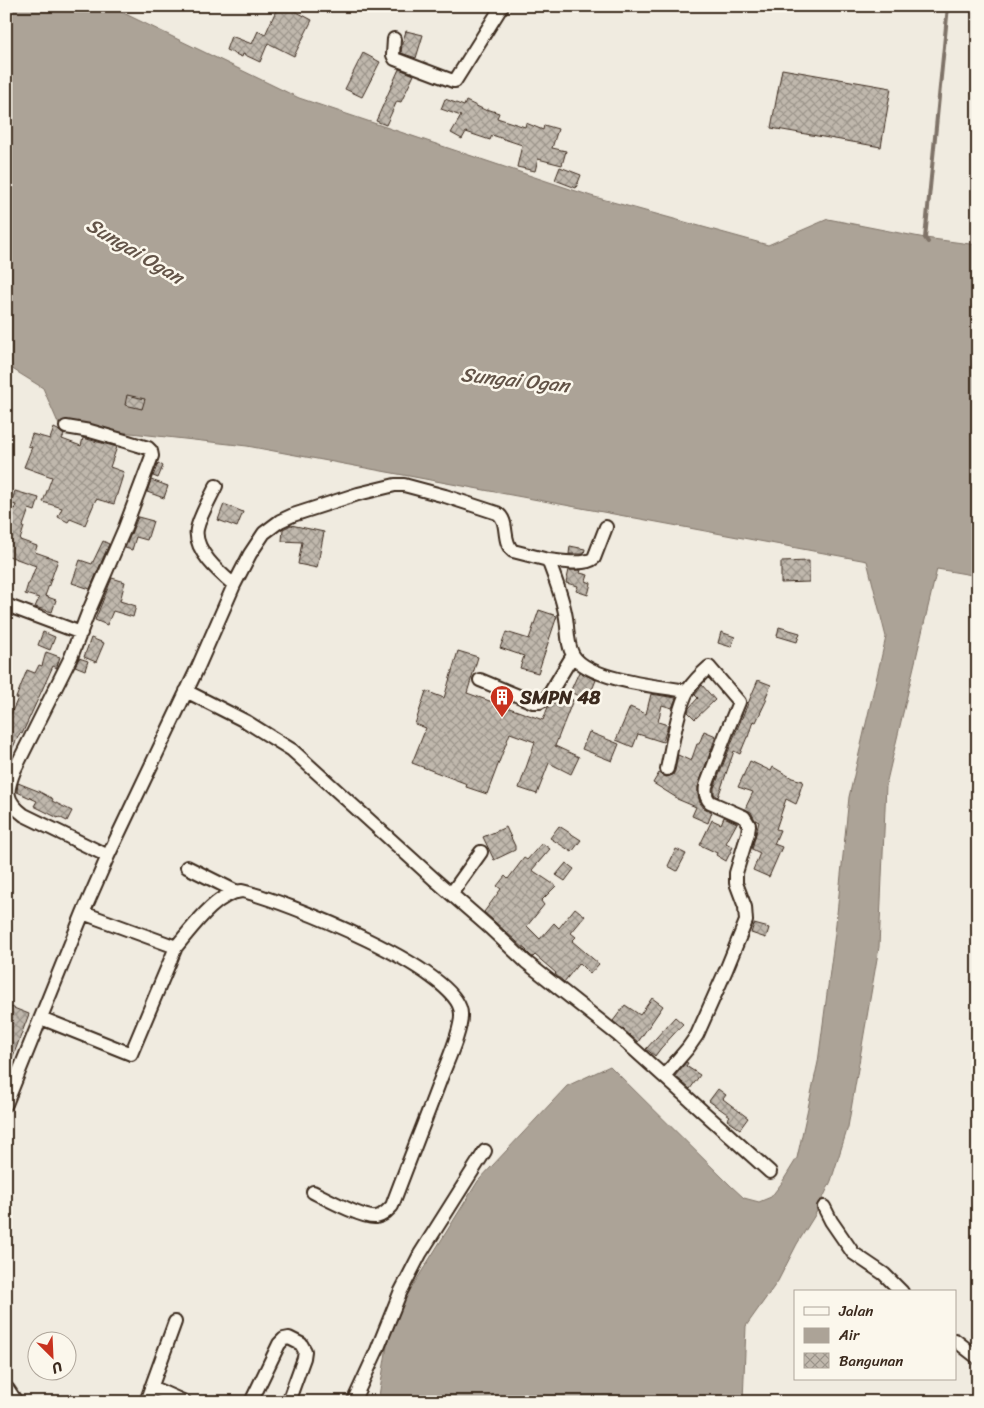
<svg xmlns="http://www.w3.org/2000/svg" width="984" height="1408" font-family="Sriracha,sans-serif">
<defs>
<pattern id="building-cross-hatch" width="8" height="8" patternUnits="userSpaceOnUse" patternTransform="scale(1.25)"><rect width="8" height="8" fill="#c0b8ad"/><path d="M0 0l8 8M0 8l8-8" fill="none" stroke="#9d968c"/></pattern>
</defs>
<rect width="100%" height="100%" fill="#f0ebe0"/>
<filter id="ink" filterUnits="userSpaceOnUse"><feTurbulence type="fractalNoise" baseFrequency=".02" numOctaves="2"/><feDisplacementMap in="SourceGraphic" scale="10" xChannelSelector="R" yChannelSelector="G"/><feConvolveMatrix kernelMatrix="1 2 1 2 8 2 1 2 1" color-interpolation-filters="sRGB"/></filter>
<g filter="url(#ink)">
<!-- water -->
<path fill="#aca397" stroke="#7f7367" d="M6,6H109L299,98L591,196L768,245L828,219L925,238L978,245V576L937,569L886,785L879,947L848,1127L831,1181L815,1215L797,1244L778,1281L746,1326L743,1402H378L391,1321L478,1181L567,1086L610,1066L731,1186L744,1198L759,1202L771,1197L781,1184L797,1158L818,1062L835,933L849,797L886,637L867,561L247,446L59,425L43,388L6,365Z"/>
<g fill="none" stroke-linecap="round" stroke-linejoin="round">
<!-- stream -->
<path stroke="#7f7367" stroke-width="4" d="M928,242L925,238L948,6"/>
</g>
<!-- building -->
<path fill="url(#building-cross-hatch)" stroke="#3b2a1e" d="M278,6H295L293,10L312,20L294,56L268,43L260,62L243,54L242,57L226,50L231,36L252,44L258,31L265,35Z
M406,31L423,35L416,58L401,53L402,44Z
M363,53L380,62L362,97L345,89Z
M399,69L414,75L401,102L397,101L386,125L376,121Z
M782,69L891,88L881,147L771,128Z
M445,99L464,106L466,101L487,111V109L499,113L497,118L525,127L526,123L543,130L544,125L558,129L552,148L566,151L562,165L538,159L535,171L517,167L522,145L492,135L490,140L466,132L462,139L451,133L461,116L441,109Z
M560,167L581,175L576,188L555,180Z
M127,395L145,399L142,409L125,405Z
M54,428L58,430L64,435L62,439L81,446L83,438L117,447L110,467L124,472L114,504L96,499L85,525L70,519L68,522L58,517L62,508L43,502L52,477L24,467L32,447L28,446L32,434L50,439Z
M158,463L163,466L158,478L153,476Z
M151,480L168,486L164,498L147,492Z
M15,491L39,498L35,511L29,509L23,526L24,527L20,540L37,546L35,552L58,560L45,596L56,600L52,612L35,607L39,598L25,594L28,584H29L36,566L6,555V522H9L16,505L11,504Z
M224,504L243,512L237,527L218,520Z
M138,517L153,521L147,540L136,537L132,550L125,548Z
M291,525L324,532L317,568L298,564L302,542L282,541L283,529Z
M103,541L109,544L90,589L72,583L80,560L92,564Z
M570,546L585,549L584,554H569Z
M809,561V582L781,583V562Z
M569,570H581L580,573L588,575L586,581L591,583L588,595L576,591L578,586L566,583Z
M112,578L125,582L120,601L136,606L133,617L113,611L107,625L95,620Z
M539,610L557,616L538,673L520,668L524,656L500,648L506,632L529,639Z
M779,627L800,633L797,642L777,636Z
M43,632L55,637L50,650L38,645Z
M721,632L735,637L731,647L718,643Z
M91,638L104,643L96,662L84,657Z
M458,651L478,657L467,693L543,720L548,707L554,703L558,695L573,700L555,746L579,757L571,774L549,763L537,794L519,788L535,742L510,733L487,794L466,787L467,784L412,763L426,728L415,724L426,691L444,698Z
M46,652L60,657L57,666V668L53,666L22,734L20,733L6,761V725L18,698H16L27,670L35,673L39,665L42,666Z
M79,658L88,661L85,670L75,666Z
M579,672L596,680L588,700L570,692Z
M758,680L771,685L765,699H767L756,722L753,721L748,737H747L740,754L734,751L718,797L714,794V788L735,734Z
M702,685L715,700L695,719L688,712L689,708L698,698L695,695Z
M651,694L676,698L672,708L662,705L658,722L668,725L663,742L638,734L633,747L616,740L630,707L646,714Z
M704,731L716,736L698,787V795L700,803L704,808L712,812L708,823L692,816L696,807L677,799V798L653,783L659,773L666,777L673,775L675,771L678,755L691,761L697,744H699Z
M589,732L619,744L612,761L582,749Z
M750,761L771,771L773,767L792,778L803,781L799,794H800L796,804L786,799L776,829L780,830L774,844L782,847L769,877L753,870L760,853L752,849L759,822L755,820L751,812L745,809L753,792L738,787Z
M18,783L38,791L53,799L52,801L72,811L67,821L59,817L58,818L34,806L37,801L17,792Z
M724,817L737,823L726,843L733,847L726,861L716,855L717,853L700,845L712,820L721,824Z
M559,826L581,840L572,852L550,838Z
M506,827L515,846V850L494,860L483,837Z
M542,843L550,849L532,870L556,886L541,901L544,905L527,926L540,939L554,923L559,928L575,908L585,916L571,933L576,937L572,941L599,964L590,974L579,963L564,982L555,974L556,973L535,955L533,957L531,956L526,951H527L484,912L501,889L497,886L505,876L508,879L524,858L527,860Z
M676,849L686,854L677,871L668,866Z
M566,863L574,869L565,881L556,875Z
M754,924L769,928L766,938L751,933Z
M652,998L663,1006L638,1042L613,1021L625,1005L640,1015Z
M6,1005L29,1014L7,1072H6Z
M675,1017L683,1024L661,1048L655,1056L646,1049Z
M686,1062L688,1063L686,1066L700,1075L690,1089L675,1076Z
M718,1089L726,1095L723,1099L748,1118L740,1129L727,1120L730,1116L709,1101Z"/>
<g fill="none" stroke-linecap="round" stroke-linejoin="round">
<!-- minor casing -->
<g stroke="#3b2a1e" stroke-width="16">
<path id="minor" d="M394,39L393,55L395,59L453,81H455L502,6
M66,427L90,431L125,441L148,448L151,451L152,456L124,530L88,613L71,657L15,769C6,791 4,800 24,815L108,856
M216,486C210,499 200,515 197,529C193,550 220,573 234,585
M548,560C559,561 585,566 594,558L606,527
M6,605L81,633
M480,680L533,702H540L547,698L573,655
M186,691L247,722L292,750L434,879L490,928L526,962L618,1035L770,1172
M187,867L237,892
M451,894L481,852
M83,913L176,947C192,928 216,893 242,891C282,900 461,970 461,1014C462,1030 447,1062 441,1078C425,1121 408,1163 392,1206C387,1211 383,1216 376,1217C364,1219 325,1198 313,1192
M41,1018L131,1054L176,947
M664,1076L688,1048L697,1035L726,970L746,921L745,907L736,883V873L748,833L749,825L744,817L710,802C705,797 705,792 706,786L727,731L739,702L709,667C701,674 694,681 688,690C677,710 672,747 667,769
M6,1104L83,913L108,856L198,667L234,585L250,554L264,533L280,521L293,515L358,494L395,485H404L445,496L497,513C510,521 501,541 513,551L548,560C555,579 563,598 566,618C568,630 567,645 573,655C588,680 660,687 688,691
M824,1207L831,1221L853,1253L884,1274L902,1292
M955,1340L978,1358
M151,1387L185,1402
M146,1402L175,1322
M251,1402L279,1344L284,1339L289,1338L301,1344L305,1351L304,1358L288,1402
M353,1402L377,1350L400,1293L420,1254L485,1151"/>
</g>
<!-- tertiary casing -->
<g stroke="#3b2a1e" stroke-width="20">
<path id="tertiary" d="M6,1390L14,1402"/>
</g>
<!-- minor -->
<use href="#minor" stroke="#fbf7ec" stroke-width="12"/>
<!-- tertiary -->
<use href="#tertiary" stroke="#fbf7ec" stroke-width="16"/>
</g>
</g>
<!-- icons -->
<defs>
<g id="building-pin" transform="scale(1.25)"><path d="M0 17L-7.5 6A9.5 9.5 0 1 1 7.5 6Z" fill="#c8321e" stroke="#fbf7ec"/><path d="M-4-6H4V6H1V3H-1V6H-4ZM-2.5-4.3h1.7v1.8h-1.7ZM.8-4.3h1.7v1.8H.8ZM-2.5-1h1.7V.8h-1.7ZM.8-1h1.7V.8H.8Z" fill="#fff"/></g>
</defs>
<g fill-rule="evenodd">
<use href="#building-pin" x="502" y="697"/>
</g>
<g text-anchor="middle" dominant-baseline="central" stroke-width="5" stroke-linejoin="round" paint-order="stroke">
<!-- poi labels -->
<g font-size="19" font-weight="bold" fill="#3b2a1e" stroke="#fbf7ec" text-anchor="start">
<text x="520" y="697">SMPN 48</text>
</g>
<!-- water labels -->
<g font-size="20" font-style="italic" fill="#635448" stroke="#fbf7ec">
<text transform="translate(135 251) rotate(31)">Sungai Ogan</text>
<text transform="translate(515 380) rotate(6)">Sungai Ogan</text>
</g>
</g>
<!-- margin -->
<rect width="984" height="1408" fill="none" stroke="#fbf7ec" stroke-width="25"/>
<rect x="12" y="12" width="959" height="1383" fill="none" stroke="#3b2a1e" stroke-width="2" filter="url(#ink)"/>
<!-- legend -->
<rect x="794" y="1290" width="162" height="90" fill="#fbf7ec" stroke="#aea59a"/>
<rect x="804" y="1307" width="25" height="8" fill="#fbf7ec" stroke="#aea59a"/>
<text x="839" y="1316" font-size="15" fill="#3b2a1e">Jalan</text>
<rect x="804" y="1328" width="25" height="15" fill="#aca397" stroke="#aea59a"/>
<text x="839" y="1340" font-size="15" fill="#3b2a1e">Air</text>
<rect x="804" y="1353" width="25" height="15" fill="url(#building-cross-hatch)" stroke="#aea59a"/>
<text x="839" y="1366" font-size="15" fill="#3b2a1e">Bangunan</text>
<!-- north arrow -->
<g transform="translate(52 1356) rotate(156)"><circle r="24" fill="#fbf7ec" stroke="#aea59a"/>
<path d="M0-4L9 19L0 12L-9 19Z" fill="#c8321e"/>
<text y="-8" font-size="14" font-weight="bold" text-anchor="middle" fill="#3b2a1e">U</text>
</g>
</svg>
